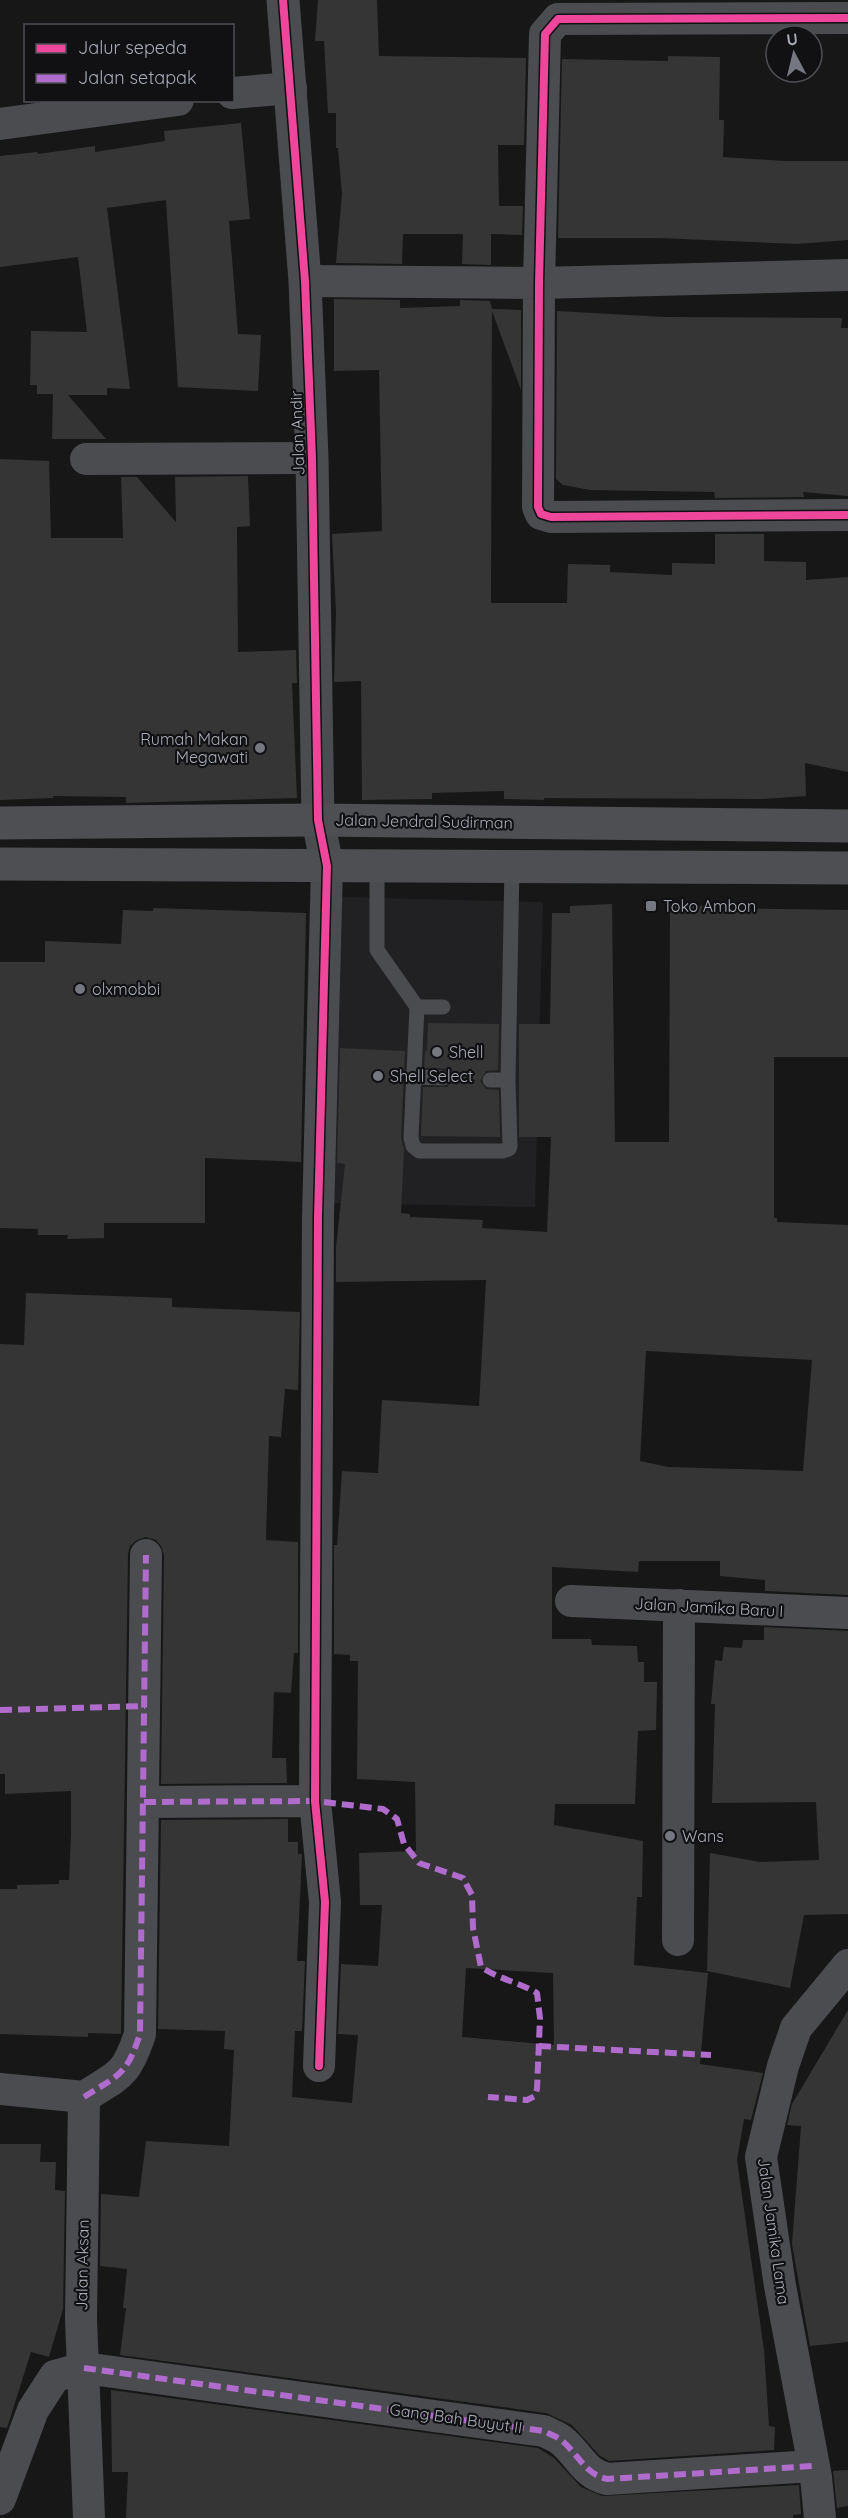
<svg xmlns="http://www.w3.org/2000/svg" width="848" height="2518" font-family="Quicksand,sans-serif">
<rect width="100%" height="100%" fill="#171717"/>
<!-- built -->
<path fill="#212123" d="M339,897L543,902L535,1207L332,1203Z"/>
<!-- building -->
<path fill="#353536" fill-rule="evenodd" d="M318,0H377L379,56L526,58L524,145H498L499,206H523L522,235L491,234V265L462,264L463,234H403L402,264L336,263L342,194L338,148H336V113H328L324,41H315Z
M668,56L720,57L719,120H724L723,157L784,161H848V240L797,244L659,238H558L562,59L668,61Z
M241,123L250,219L229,221L238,334L261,335L258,391L178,387L166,200L107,208L130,389L107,388V395H68L106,439H52L53,394H37V385H30L31,331L87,332L78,257L0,267V156L37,152L38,154L95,146V152L165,141L164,131Z
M334,299L400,300V308L460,306V300L490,301L492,309L521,310V390L492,311L491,603H567L568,564L610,565V572L672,575V563L715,564V534H764V561L806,562V580L848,577V772L805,763L806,796L763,799L544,798V800L504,799V791L432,793V799L362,800L361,681L334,682L336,612L332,534L382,531L379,370L334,371Z
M557,311L665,317L842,318L841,328H848V496L803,492L804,497L715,498L714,492L590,490L563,485L556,479Z
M0,459L49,461L51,538H123L121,477H137L176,522L175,477L248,476L250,526L237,527L238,652L296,650L297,683H292L297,798L126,803V797L53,796V798L0,800Z
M612,904L615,1142H669L670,905L711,906V908L848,910V1057H774V1218H777V1222L848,1225V1595L765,1591V1580L720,1576V1561H639L638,1572L552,1567V1639H591L592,1645L637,1646L638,1662H644V1682H657L656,1730L638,1731L635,1804H555L554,1825L643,1841L642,1897H637L634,1965L708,1973L700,2064L763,2073L751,2120L744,2119L737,2160L764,2350L769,2426L775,2427L774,2450L609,2461L599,2455L572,2425L546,2413L120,2355L126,2308H123L127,2269L100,2266L101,2194L139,2197L146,2141L229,2146L234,2050L224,2049L225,2031L158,2029L161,1820L288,1819V1842H298V1854H302L297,1961H305L302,2031H295L292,2097L352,2103L358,2035L338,2034L341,1964L378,1966L382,1905H360L359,1853L416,1851L415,1782L357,1779L358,1661H350V1655L334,1654V1545H337L342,1471L378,1473L382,1400L479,1406L486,1280L336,1282V1247L345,1164L337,1163L340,1048L405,1051L401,1138L404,1149L401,1213L410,1214V1217L483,1220L482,1228L547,1232L551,1137H519V1024H550L552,913H570V906ZM646,1351L812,1360L803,1471L668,1467L640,1461ZM466,1968L553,1973L554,2045L462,2037Z
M153,908L306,913L301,1162L205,1158V1223H104V1238L67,1239L68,1235H38V1229L0,1228V962H45V941L121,944L123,910L153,911Z
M428,1023L499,1024L498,1070L486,1071L480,1081L486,1089L499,1090L500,1137L421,1136L423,1087H447L453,1079L448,1069L424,1068L425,1051H427Z
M26,1293L172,1298V1307L300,1312L298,1390L285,1389L281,1437L269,1436L266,1540L298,1542V1653H294L291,1693L274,1692L272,1758H286L287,1783L161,1784L164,1555L161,1546L156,1540L146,1537L137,1540L130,1546L128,1554L121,2034L88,2033V2037L0,2034V1889H17V1885L59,1884V1880H69L71,1834V1791L5,1794V1774H0V1344L24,1345Z
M764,1627L848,1631V1914L804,1915L790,1988L707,1971L710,1853L760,1862L819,1860L816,1802L712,1803L715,1704H711L715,1660L722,1661L724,1647L742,1648L743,1640H764Z
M848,2010V2342L810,2346L792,2244L801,2126L787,2125L792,2104Z
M0,2144H41L40,2162H56L55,2190L65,2191L63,2309L49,2357L31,2352L7,2428L0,2427Z
M111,2390L538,2448L554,2458L581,2487L602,2496L799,2485L801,2514L793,2515V2518H126L128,2472H112Z
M848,2470V2506L837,2508L833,2471Z"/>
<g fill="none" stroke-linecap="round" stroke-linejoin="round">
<!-- service -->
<path stroke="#4b4c50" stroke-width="15" d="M377,865V950L417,1007L411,1138L413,1146L419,1151H503L509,1149L510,1146L508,1080L512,866
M417,1007H443
M415,1077L443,1078
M490,1080H508"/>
<!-- minor -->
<path stroke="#4b4c50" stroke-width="32" d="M848,18L558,19L545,34L539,283L538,507L541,514L551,517L848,515
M232,93L291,88
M0,124L178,100
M305,281L539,283L848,275
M86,459L312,458
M571,1601L848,1613
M144,1802L315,1801
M678,1940L679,1605
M319,2066L325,1902L315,1801L318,1217L327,866
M0,2089L84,2097
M84,2097C120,2074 126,2076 140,2034L146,1555
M84,2097L81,2319L89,2518
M0,2499L33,2410L55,2376L84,2368L544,2431C549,2434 556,2436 561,2440C578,2453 584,2474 607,2479L813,2466
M820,2518L816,2477L780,2286L761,2157L783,2066L796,2028L848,1965"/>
<!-- tertiary -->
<path stroke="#4b4c50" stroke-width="33" d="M283,0L305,281L312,458L318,820L327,866"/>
<!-- primary -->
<path stroke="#4d4f52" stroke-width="33" d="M0,823L318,820L848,826
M0,864L848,868"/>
<!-- quiet -->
<path stroke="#b06ccc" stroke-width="6" stroke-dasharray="12 6" stroke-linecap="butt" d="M0,1710L145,1706
M144,1802L315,1801L383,1809L397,1819L404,1844L419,1863L463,1878L472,1895L473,1928L481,1967C499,1979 518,1982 537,1993L540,2018L537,2089L535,2096L527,2100L488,2097
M539,2046L711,2055
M84,2097C120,2074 126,2076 140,2034L146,1555
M84,2368L544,2431C549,2434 556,2436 561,2440C578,2453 584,2474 607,2479L813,2466"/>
<!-- cycleway casing -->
<g stroke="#111113" stroke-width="11">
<path id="cycleway" d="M283,0L305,281L312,458L318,820L327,866L318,1217L315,1801L325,1902L319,2066
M848,18L558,19L545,34L539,283L538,507L541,514L551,517L848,515"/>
</g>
<!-- cycleway -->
<use href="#cycleway" stroke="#ed469a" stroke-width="8"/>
</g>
<!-- markers -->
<g fill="#757880" stroke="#111113" stroke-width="2">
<circle cx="260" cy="748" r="6"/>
<rect x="645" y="900" width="12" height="12" rx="3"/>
<circle cx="80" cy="989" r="6"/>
<circle cx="437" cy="1052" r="6"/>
<circle cx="378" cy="1076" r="6"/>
<circle cx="670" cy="1836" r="6"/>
</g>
<g text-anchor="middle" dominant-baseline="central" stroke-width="4.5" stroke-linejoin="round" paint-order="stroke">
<!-- street labels -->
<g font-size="16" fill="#a8adb8" stroke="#111113">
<text transform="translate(297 433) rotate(-92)">Jalan Andir</text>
<text transform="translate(424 821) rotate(1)">Jalan Jendral Sudirman</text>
<text transform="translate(709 1607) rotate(3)">Jalan Jamika Baru I</text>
<text transform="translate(774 2231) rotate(82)">Jalan Jamika Lama</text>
<text transform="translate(82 2265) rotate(-89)">Jalan Aksan</text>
<text transform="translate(456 2418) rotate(8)">Gang Bah Buyut II</text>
</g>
<!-- poi labels -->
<g font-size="16" fill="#a8adb8" stroke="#111113" text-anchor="start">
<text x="248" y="739" text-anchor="end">Rumah Makan<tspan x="248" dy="18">Megawati</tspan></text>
<text x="663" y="906">Toko Ambon</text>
<text x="92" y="989">olxmobbi</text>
<text x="449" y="1052">Shell</text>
<text x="390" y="1076">Shell Select</text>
<text x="682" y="1836">Wans</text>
</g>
</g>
<!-- legend -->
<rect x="24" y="24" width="210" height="78" fill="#111113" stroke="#4d4f55" stroke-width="1.5"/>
<rect x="36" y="44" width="30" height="9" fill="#ed469a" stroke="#4d4f55" stroke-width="1.5"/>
<text x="78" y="54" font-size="18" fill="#a8adb8">Jalur sepeda</text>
<rect x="36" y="74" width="30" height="9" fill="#b06ccc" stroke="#4d4f55" stroke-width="1.5"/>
<text x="78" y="84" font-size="18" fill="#a8adb8">Jalan setapak</text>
<!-- north arrow -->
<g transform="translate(794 54) rotate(353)"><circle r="28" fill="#111113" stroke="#4d4f55" stroke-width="1.5"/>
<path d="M0-4.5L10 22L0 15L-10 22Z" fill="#757880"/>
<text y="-9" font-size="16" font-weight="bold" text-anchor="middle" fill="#a8adb8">U</text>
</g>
</svg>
